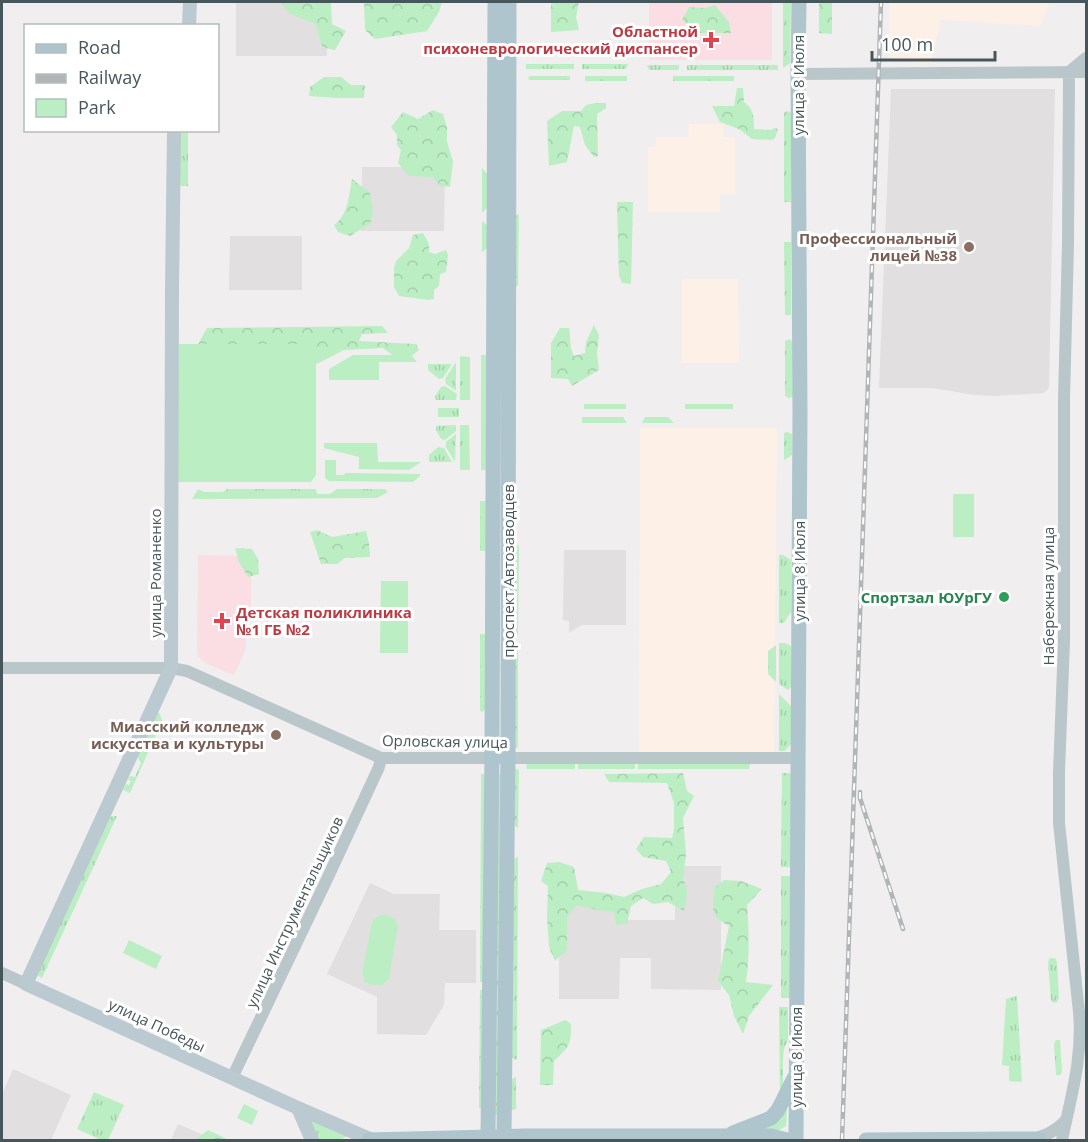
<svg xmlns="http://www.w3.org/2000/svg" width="1088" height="1142" font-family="'Open Sans',sans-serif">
<defs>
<pattern id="grass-tufts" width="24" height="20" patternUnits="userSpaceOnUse" patternTransform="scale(1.5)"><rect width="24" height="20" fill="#bceec3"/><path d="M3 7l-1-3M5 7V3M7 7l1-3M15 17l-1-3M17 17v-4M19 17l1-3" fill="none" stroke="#a3ceaa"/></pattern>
<pattern id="forest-crowns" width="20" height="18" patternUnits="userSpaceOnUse" patternTransform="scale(1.5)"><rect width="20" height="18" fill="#bceec3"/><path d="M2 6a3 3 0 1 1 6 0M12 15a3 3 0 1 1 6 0" fill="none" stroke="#a3ceaa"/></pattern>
</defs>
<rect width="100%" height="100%" fill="#f1eeef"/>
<!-- commercial -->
<path fill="#fcf0e7" d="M889,2H1050L1040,26L941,20L931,63L889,62Z
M689,124H723V137H735V194H720V212H648V147H655L656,137H688Z
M682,279H738L739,363H682Z
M640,428H777L774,755H639Z"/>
<!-- education -->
<path fill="#e2dfe0" d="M236,2H327V56H236Z
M891,89H1055L1049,388L1044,393L995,396L975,395L932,388H879Z
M362,167H445L444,231H361Z
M230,236H302V290H229Z
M564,550H626V625H582L569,633V621L563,620Z
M675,866H721V990L651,989V958H620L619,999H559V900H619L620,920H675Z
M370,883L394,894H440L439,930H476V983H445L444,1005L426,1035L377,1034V997L327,974Z
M13,1069L71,1095L51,1140H2V1094Z
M178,1124L215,1140H171Z"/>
<!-- medical -->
<path fill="#fadee3" d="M649,2H772V60H649Z
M198,555L251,556V608H246V649L234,675L205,663L198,656L197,648Z"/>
<!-- grass -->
<path fill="url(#grass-tufts)" d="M783,2H791L790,63L783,68Z
M526,64H574V69H526Z
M582,64H628L626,69H582Z
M647,65H679V70H649Z
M687,65H778V70H687Z
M530,76H570V80H530L528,78Z
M585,76H627V81H585Z
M673,76H734V81H673Z
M787,111L791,113V202H784V113Z
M176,131H188V186H176Z
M482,168L488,175V207L482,213Z
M519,214L518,285L516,287L514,216Z
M482,221L488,226V248L482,252Z
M784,242H791V315H785Z
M789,339L792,341L793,396L789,398L785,396V341Z
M481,355H488L487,470H481Z
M460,356L470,357V400H460Z
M456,362V391L446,384L445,379Z
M428,364H452L443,378L439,379L428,370Z
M445,386L457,394L456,400H436L435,396L441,387Z
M584,404H626V409H584Z
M685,404H733V409H685Z
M438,408H459V417H438Z
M582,417H623L627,423H582Z
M645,417H668L674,423H642Z
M456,425V431L445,440L441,439L436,430V426Z
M460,425H469L470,470H460Z
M787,432L792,434V455L784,460V433Z
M456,434L455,462L446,447V442Z
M438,447L444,448L452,462H429V455Z
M198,489L204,492H223L227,489H316L317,494H330L337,489H385L388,492L377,498L192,499Z
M480,501H486V551H480Z
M519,545L518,635L513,632L514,548Z
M779,555H783L791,560V612L784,623H779Z
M480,634H486L485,710L482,712L480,710Z
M779,643H785L791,646V687L788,690L779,684Z
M776,645V682L768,674V651Z
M518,649V747L515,749L513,652Z
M779,694L791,706V744L785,751H779Z
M157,712L160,714L162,721L130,793L123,790L126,784L129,785L131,781L128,780L130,776L135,777L141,763L137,756Z
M527,763H575V769H527L526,766Z
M578,763H635V769H578Z
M638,763H749L750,765L749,769H638Z
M515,768L519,770L518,828L512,824L513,770Z
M501,773L498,1116L495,1114L498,775Z
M782,773H792V867H781Z
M481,774H486L485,982H480Z
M114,816H117L42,978L38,976L37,972L110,817Z
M518,857L517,1060L511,1057L512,860Z
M781,876H792V998H781Z
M1050,958H1055L1057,962L1059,998L1057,1002L1053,1003L1051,1000L1048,962Z
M480,990H485L484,1108H479Z
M1017,996L1022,1082L1009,1081V1066L1002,1065L1006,999Z
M779,1007H788V1040L784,1048L783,1060V1095L780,1100Z
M1056,1040H1060L1062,1072L1060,1075H1056L1054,1044Z
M516,1077V1109L513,1110L510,1109V1080Z
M94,1092L124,1105L108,1140H101L77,1129Z
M788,1095L786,1126L774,1133L735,1134L766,1123Z
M305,1114L353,1134L339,1140H316Z"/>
<!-- forest -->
<path fill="url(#forest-crowns)" d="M280,2H331L332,24L346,31L335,50L322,47L316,24L290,14Z
M364,2H442L439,12L427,31L375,39L365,30Z
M551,2H579L576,17L579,30L551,32Z
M819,2H832V34L819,33Z
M715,5L729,22L731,33H698L682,20L689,7L706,8Z
M324,77H341L351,85H365L364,98H336L309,96L310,87Z
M737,88H743L744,102C754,109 754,117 754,129L771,130L774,128L778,129L775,138L772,140L752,139L739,129L720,122L712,106H734Z
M596,103H606V108L597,114L598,156L594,157L585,145L580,127L574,126L567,162L549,166L547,121L562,111H581L586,105Z
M433,110L443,114L447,127V142L453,161L450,187L440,186L433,177L409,176L398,163L401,150L397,145V135L391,127L403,112L418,119Z
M352,179L370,193L373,212L370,224L350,236L338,232L334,225C348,216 349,195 352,179Z
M617,202H633L631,284L622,283L619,276Z
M423,233L429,244V252L435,254L446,250L448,255L446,272L440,274L439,286L434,290V299L428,300L399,296L394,287V268L396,261L409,248L413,235Z
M594,325L599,335L597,353L599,370L572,386L568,379L551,378V343L560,328H569C571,337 569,348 574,356L585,353L586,342Z
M382,326L388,333L362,334L359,341L416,344L419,350L408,359L396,358L383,348L344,350L305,370L196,348L207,328Z
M317,530L332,537L366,531L369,543L370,557L345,558L337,564H321L310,532Z
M235,548L252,549L258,559L259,574L248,577L239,562Z
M683,773L687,791L694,796L683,818L686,854L683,880C690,888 686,901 684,911L668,902L653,904L643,898L631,906L627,924L616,925L614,912L597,910L577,905L567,917V950L555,961L549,947L547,916L548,886L541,881L547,863L559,862L574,867L578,890L606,893L624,897L642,889L661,884L671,872L666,861L643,857L636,849L644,837L672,838L674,829V803L667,783L609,782L604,774Z
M724,880L741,881L762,889L747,905C749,931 750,956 746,982L773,985L749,1016L743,1034L734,1016L729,995L718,981L729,926C709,916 713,908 714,888Z
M565,1020L571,1024C571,1045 570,1046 554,1061L553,1085H540L541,1030Z
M208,1130L229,1140H195Z"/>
<!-- park -->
<path fill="#bceec3" d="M176,344H316V475L311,482H176Z
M353,355H411L417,362H379V380H329V369Z
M324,443H377L378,462H421L409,470L359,469V457L324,448Z
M325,460H336V475H344L345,473L420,474V476L413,482L329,481L325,478Z
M953,494H974V537H953Z
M381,581H408V653H380Z
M379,915H387L395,919L398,926L389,979L382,985H373L365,982L362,974L372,922Z
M129,940L162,956L156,969L123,953Z
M244,1104L258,1111L252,1125L237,1118Z"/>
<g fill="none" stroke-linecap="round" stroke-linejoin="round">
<!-- tertiary -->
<path stroke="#b9c7cb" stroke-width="12" d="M798,74L1086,72
M2,668H171L187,671L381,758H798
M2,973L26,984
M232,1078L328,877L379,767L381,758
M1033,1139C1047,1135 1056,1131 1066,1120
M1062,1140C1071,1096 1083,1058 1079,1012L1059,823V772L1064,642V399L1068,244L1069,72L1086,58"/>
<!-- secondary -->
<path stroke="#bacad0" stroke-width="14" d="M189,26L190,2
M174,130L172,291L171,668L26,984L298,1108L372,1140
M298,1108L312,1140"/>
<!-- primary -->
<path stroke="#aec5cd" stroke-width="15" d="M733,1133L771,1118L778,1110L794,1078
M504,1136L508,750L509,2
M488,1137L492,750L495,2
M369,1140L525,1136H771L787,1140
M796,1140L800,412L798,74L799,2
M866,1140L1033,1139L1039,1140"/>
<!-- rail casing -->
<g stroke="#b0b5b8" stroke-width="4.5">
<path id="rail" d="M860,792V798L903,929
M842,1140L881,2"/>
</g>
<!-- rail -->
<use href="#rail" stroke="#fff" stroke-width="2" stroke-dasharray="7" stroke-linecap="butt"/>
</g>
<!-- markers -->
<g fill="#e0444e" stroke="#fff" stroke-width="2">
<path d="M708 31h6v6h6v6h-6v6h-6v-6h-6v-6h6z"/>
<path d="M219 612h6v6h6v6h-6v6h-6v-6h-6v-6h6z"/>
</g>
<g fill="#8d6e63" stroke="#fff" stroke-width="2">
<circle cx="969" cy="247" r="6"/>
<circle cx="276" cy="735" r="6"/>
</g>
<circle fill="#2e9e5b" stroke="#fff" stroke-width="2" cx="1004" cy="597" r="6"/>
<g text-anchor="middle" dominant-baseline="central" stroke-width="6" stroke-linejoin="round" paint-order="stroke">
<!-- health labels -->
<g font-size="15" font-weight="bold" fill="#be3a42" stroke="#fff" text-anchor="end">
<text x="698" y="31">Областной<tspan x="698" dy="17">психоневрологический диспансер</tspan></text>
<text x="236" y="612" text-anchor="start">Детская поликлиника<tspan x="236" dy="17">№1 ГБ №2</tspan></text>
</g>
<!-- street labels -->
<g font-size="15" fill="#46575b" stroke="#fff">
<text transform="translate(798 85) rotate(-90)">улица 8 Июля</text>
<text transform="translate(508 571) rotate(-90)">проспект Автозаводцев</text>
<text transform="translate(799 571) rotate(-90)">улица 8 Июля</text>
<text transform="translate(155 573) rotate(-90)">улица Романенко</text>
<text transform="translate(1048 596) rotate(-90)">Набережная улица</text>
<text transform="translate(445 741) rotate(1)">Орловская улица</text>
<text transform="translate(294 912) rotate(-65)">улица Инструментальщиков</text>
<text transform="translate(157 1025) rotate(25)">улица Победы</text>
<text transform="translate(796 1057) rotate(-90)">улица 8 Июля</text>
</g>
<!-- education labels -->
<g font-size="15" font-weight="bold" fill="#785e54" stroke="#fff" text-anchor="end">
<text x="957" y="238">Профессиональный<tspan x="957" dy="17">лицей №38</tspan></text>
<text x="264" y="726">Миасский колледж<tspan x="264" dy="17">искусства и культуры</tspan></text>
</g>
<!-- leisure labels -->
<g font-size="15" font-weight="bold" fill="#27864d" stroke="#fff" text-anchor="end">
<text x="992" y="597">Спортзал ЮУрГУ</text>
</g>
</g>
<!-- border -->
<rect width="1088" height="1142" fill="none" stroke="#46575b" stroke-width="6"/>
<!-- legend -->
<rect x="24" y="24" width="195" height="108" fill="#ffffff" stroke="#b5bcbd" stroke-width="1.5"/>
<rect x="36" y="44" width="30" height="9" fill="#aec5cd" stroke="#b5bcbd" stroke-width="1.5"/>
<text x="78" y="54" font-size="18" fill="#46575b">Road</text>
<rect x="36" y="74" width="30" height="9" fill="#b0b5b8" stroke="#b5bcbd" stroke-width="1.5"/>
<text x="78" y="84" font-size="18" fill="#46575b">Railway</text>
<rect x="36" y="99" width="30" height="18" fill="#bceec3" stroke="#b5bcbd" stroke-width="1.5"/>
<text x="78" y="114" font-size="18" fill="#46575b">Park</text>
<!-- scale -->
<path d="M872 51v9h123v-9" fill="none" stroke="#46575b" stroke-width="3"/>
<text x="881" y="51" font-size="18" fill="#46575b" stroke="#ffffff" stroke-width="4.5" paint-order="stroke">100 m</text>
</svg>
